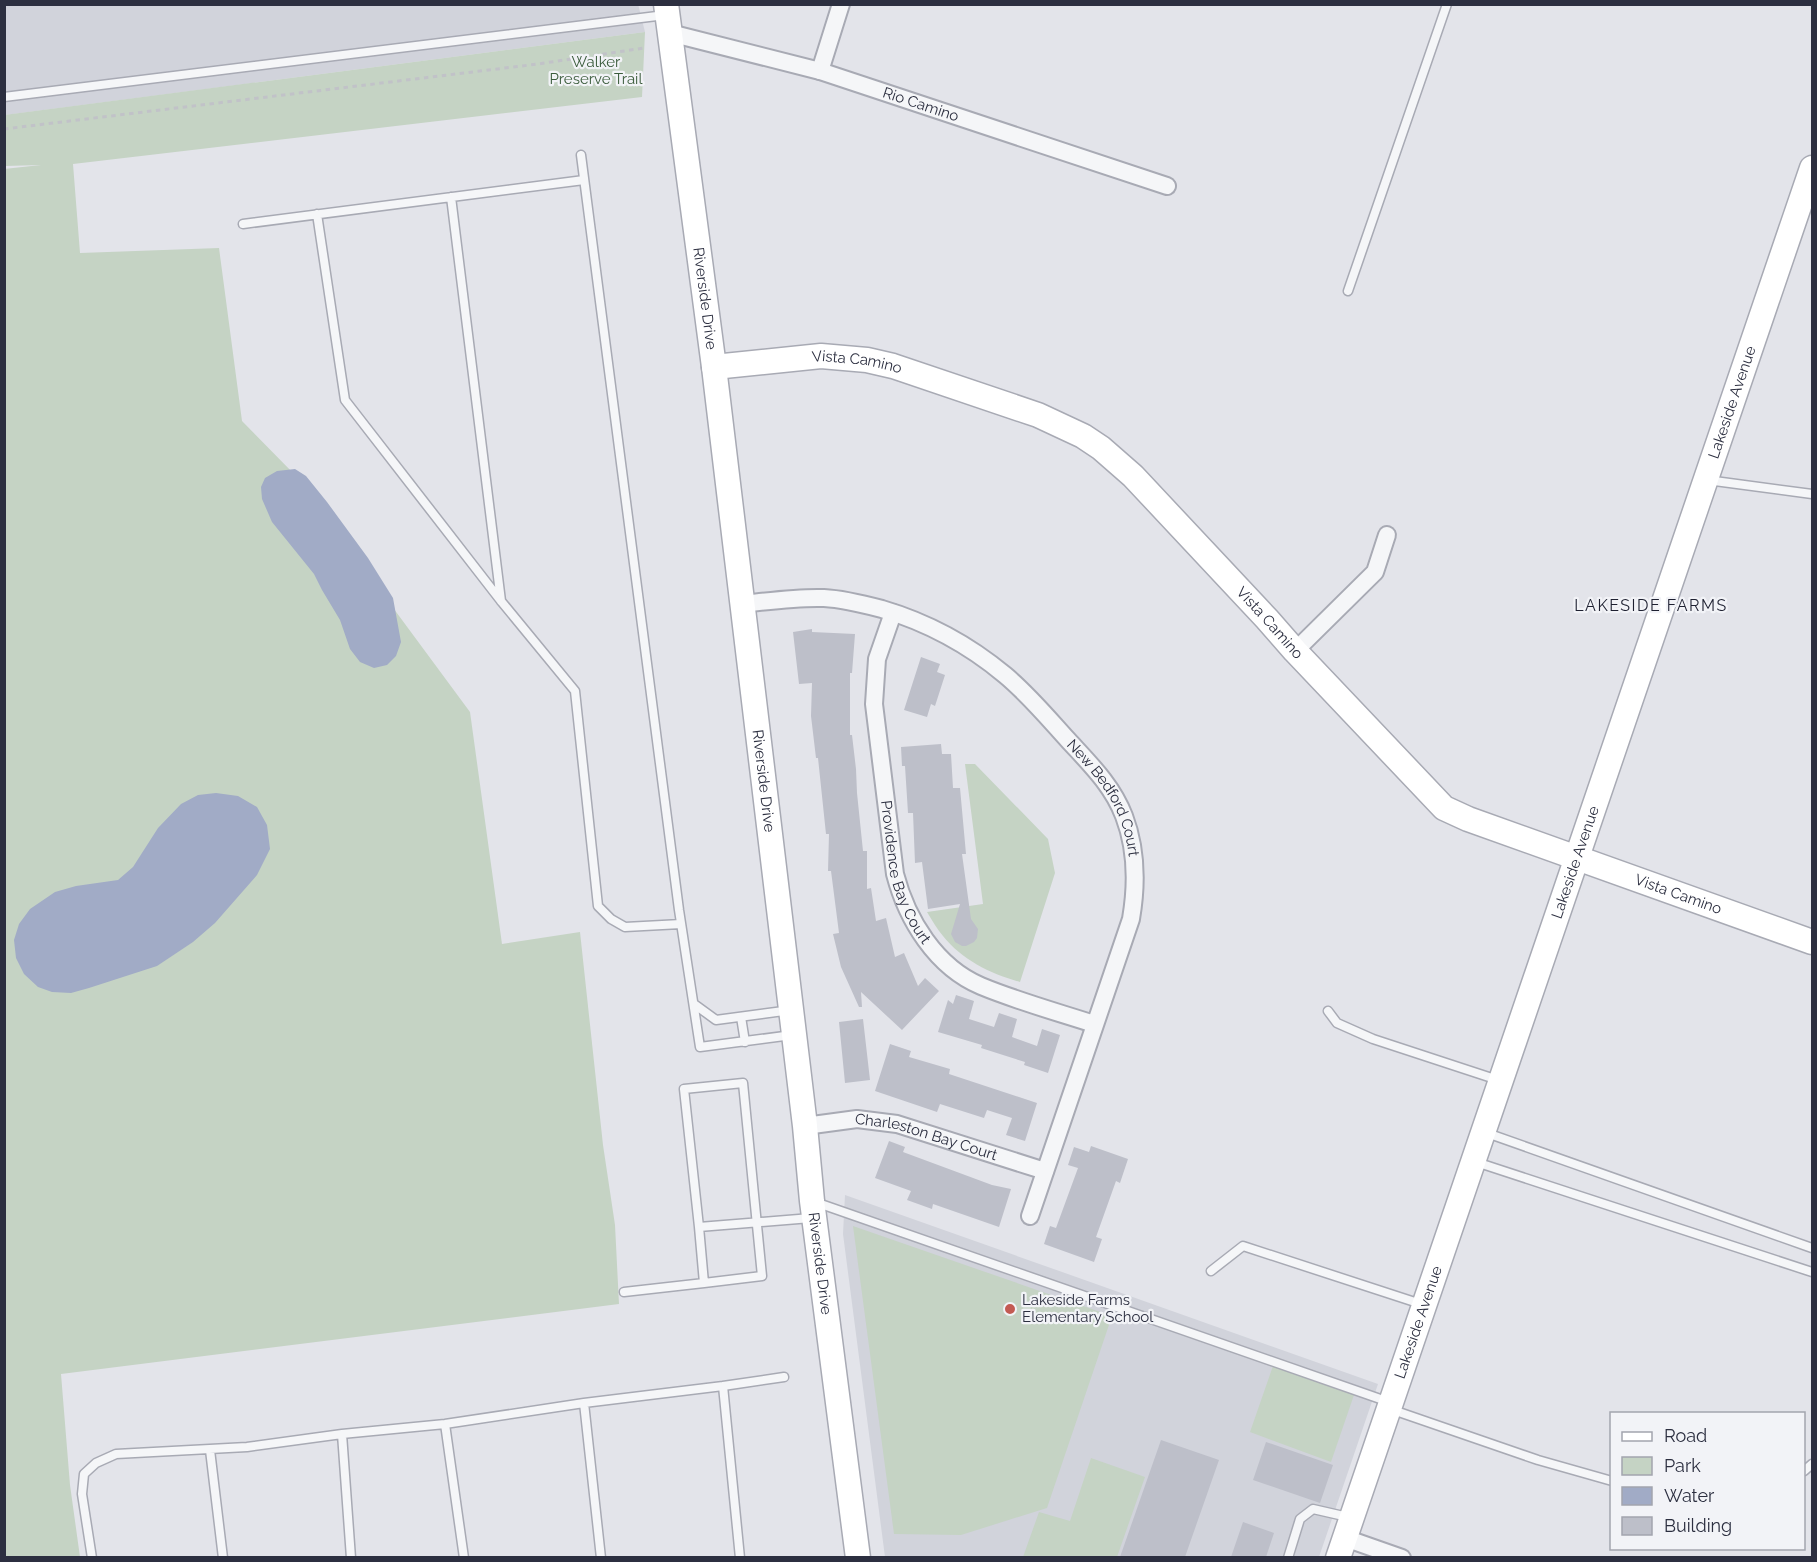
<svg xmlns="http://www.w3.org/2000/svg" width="1817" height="1562" font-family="Raleway,sans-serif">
<rect width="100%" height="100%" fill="#e3e4ea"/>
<!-- built -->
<path fill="#d1d3db" d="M638,4L645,32L5,115L4,5Z
M845,1195L1378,1384L1319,1557H885L843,1234Z"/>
<!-- green -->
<path fill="#c5d3c4" d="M645,32L642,97L73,164L80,253L219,248L242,421L295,475L470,712L502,944L580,932L603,1145L615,1225L619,1304L61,1374L70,1485L80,1557H5L4,169L41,165L5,166L4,115Z
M965,764H975L1048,839L1055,873L1020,982C991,974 962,960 943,936C937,929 932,920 927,912L983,904Z
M853,1226L1112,1316L1047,1508L961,1535L894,1534Z
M1274,1363L1355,1392L1331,1462L1250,1432Z
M1091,1458L1145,1477L1117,1557H1023L1039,1512L1070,1521Z"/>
<!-- water -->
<path fill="#a1abc6" d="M295,469L306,476L327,502L368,558L393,598L401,642L396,656L387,665L374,668L360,662L350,649L340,620L322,590L314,574L272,522L262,499L261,487L265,478L277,471Z
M216,793L238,796L257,807L267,825L270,849L257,875L215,923L193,942L157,966L89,988L71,993L52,992L38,987L24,974L16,958L14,940L19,924L30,909L55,892L76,886L118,880L133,867L158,828L181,804L198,795Z"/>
<!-- building -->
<path fill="#bdbfc9" d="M812,629V632L855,634L852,673H850V735H852L856,769L857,793L863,851H867V889L871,888L876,921L886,918L895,957L904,953L918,986L925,978L939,991L902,1030L861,992L862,1007H859L841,967L833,934L839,933L831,871H828L829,834H826L818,758H816L811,716L812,683L799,684L793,632Z
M921,657L940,664L937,672L945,675L935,706L931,704L927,717L904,710Z
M941,744L942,754H951L953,788H960L966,854H962L971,919L978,929L977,938L974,942L966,946H962L955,942L951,934L960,904L928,909L922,862L915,863L913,813H908L905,766H902L901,747Z
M956,995L974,1001L969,1019L994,1027L999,1013L1017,1019L1012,1037L1037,1046L1042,1029L1060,1035L1048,1073L1024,1065L1025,1062L981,1048L982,1045L938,1032L948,1000L953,1004Z
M863,1019L870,1080L845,1083L839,1022Z
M890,1044L911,1051L909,1057L950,1069L949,1074L1037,1103L1025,1141L1006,1135L1012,1118L987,1110L984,1118L940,1104L937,1112L875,1091Z
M889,1141L905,1147L903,1152L992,1185L1011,1189L999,1227L933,1204L932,1209L907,1200L911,1191L875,1178Z
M1091,1146L1128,1159L1120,1183L1116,1181L1096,1237L1102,1239L1094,1262L1044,1244L1050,1226L1056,1228L1078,1168L1068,1165L1074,1147L1089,1152Z
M1161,1440L1219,1460L1185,1557H1120Z
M1266,1442L1333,1465L1320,1503L1253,1480Z
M1243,1522L1274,1533L1266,1557H1231Z"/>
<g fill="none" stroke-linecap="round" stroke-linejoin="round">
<!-- lane casing -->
<g stroke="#a8aab4" stroke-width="11">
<path id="lane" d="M4,97L665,15
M581,155L679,910L700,1047L792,1035
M451,197L501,601
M317,214L345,400L501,601L575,691L598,906L611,919L625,927L681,924
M243,224L584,180
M1348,291L1447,4
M1707,480L1812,494
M694,1004L716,1020L791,1010
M1328,1011L1337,1023L1373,1039L1498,1080
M741,1017L745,1042
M1484,1132L1812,1248
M1476,1162L1812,1272
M815,1202L1389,1402
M699,1227L684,1089L743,1083L762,1276L704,1283
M1211,1271L1243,1246L1421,1304
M624,1292L704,1283L699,1227L811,1218
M723,1386L784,1377
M584,1403L601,1558
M1390,1409L1538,1460L1612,1481
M445,1424L464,1558
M342,1434L351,1558
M210,1450L223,1558
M1804,1471L1812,1464
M92,1558L82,1494L84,1474L96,1463L116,1454L247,1447L342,1434L445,1424L584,1403L723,1386L740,1558
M1288,1558L1300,1519L1313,1509L1348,1517"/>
</g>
<!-- street casing -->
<g stroke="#a8aab4" stroke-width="20">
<g id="street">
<path id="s1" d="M670,33L820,71L1167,186"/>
<path d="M820,71L841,4"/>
<path id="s2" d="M742,604C769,601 797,597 824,598C843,599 863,604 882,609C926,622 969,645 1005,675C1028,694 1048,718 1068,740C1090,764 1112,785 1124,816C1137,850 1137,884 1131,919L1030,1216"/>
<path id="s3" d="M893,613L877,659L874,704L895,874C907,920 936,967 981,986C1017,1001 1057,1012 1094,1024"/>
<path d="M1295,651L1375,572L1387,535"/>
<path id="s4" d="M805,1126L857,1119L897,1124L1045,1171"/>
<path d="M1345,1538L1402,1558"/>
</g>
</g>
<!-- secondary casing -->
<g stroke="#a8aab4" stroke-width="27">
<g id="secondary">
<path id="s5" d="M666,4L714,367L805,1126L812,1201L858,1558"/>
<path id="s6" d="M714,367L821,356L867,360L893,366L1038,415L1083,436L1101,448L1133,476L1267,619L1295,651L1444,808L1468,819L1812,942"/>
<path id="s7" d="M1338,1558L1812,168"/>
</g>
</g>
<!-- path -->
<path stroke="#c1c2c8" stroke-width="3" stroke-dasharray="4.5 4.5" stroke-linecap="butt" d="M4,129L538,64L644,48"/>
<!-- lane -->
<use href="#lane" stroke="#f5f6f8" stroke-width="8"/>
<!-- street -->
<use href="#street" stroke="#f5f6f8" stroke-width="16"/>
<!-- secondary -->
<use href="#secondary" stroke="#fff" stroke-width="24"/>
</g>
<!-- markers -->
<circle fill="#c35a53" stroke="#f2f3f7" stroke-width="2" cx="1010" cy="1309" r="6"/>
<g text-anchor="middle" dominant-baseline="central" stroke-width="4.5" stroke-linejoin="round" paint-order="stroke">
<!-- park labels -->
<g font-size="15" fill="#3a5b3b" stroke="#f2f3f7">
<text x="596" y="62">Walker<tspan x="596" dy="17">Preserve Trail</tspan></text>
</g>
<!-- street labels -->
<g font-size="15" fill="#2c2f40" stroke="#f2f3f7">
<text stroke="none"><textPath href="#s1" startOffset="261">Rio Camino</textPath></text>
<text stroke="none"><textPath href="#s5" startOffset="297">Riverside Drive</textPath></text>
<text stroke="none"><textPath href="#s6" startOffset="144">Vista Camino</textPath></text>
<text stroke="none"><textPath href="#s7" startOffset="1221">Lakeside Avenue</textPath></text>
<text stroke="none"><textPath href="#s6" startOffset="648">Vista Camino</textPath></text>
<text stroke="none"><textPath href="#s5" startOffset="783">Riverside Drive</textPath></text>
<text stroke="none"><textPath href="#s2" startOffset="442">New Bedford Court</textPath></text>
<text stroke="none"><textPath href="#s7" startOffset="735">Lakeside Avenue</textPath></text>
<text stroke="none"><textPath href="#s3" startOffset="266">Providence Bay Court</textPath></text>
<text stroke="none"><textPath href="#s6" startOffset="1152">Vista Camino</textPath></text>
<text stroke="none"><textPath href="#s4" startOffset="124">Charleston Bay Court</textPath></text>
<text stroke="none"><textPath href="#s5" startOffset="1269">Riverside Drive</textPath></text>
<text stroke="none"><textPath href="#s7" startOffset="249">Lakeside Avenue</textPath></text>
</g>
<!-- poi labels -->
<g font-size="15" fill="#2c2f40" stroke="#f2f3f7" text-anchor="start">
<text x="1022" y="1300">Lakeside Farms<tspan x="1022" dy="17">Elementary School</tspan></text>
</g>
<!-- neighbourhood labels -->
<g font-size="16" letter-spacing="1.5" fill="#1e2031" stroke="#f2f3f7">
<text x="1651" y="605">LAKESIDE FARMS</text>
</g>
</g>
<!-- border -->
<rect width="1817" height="1562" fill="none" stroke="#2c2f40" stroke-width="12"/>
<!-- legend -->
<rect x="1610" y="1412" width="195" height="138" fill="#f2f3f7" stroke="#a3a5ae" stroke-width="1.5"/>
<rect x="1622" y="1432" width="30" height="9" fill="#ffffff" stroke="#a3a5ae" stroke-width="1.5"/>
<text x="1664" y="1442" font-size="18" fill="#2c2f40">Road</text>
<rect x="1622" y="1457" width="30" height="18" fill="#c5d3c4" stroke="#a3a5ae" stroke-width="1.5"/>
<text x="1664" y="1472" font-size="18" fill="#2c2f40">Park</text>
<rect x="1622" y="1487" width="30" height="18" fill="#a1abc6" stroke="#a3a5ae" stroke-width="1.5"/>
<text x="1664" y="1502" font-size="18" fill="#2c2f40">Water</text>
<rect x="1622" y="1517" width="30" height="18" fill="#bdbfc9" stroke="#a3a5ae" stroke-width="1.5"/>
<text x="1664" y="1532" font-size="18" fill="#2c2f40">Building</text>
</svg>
